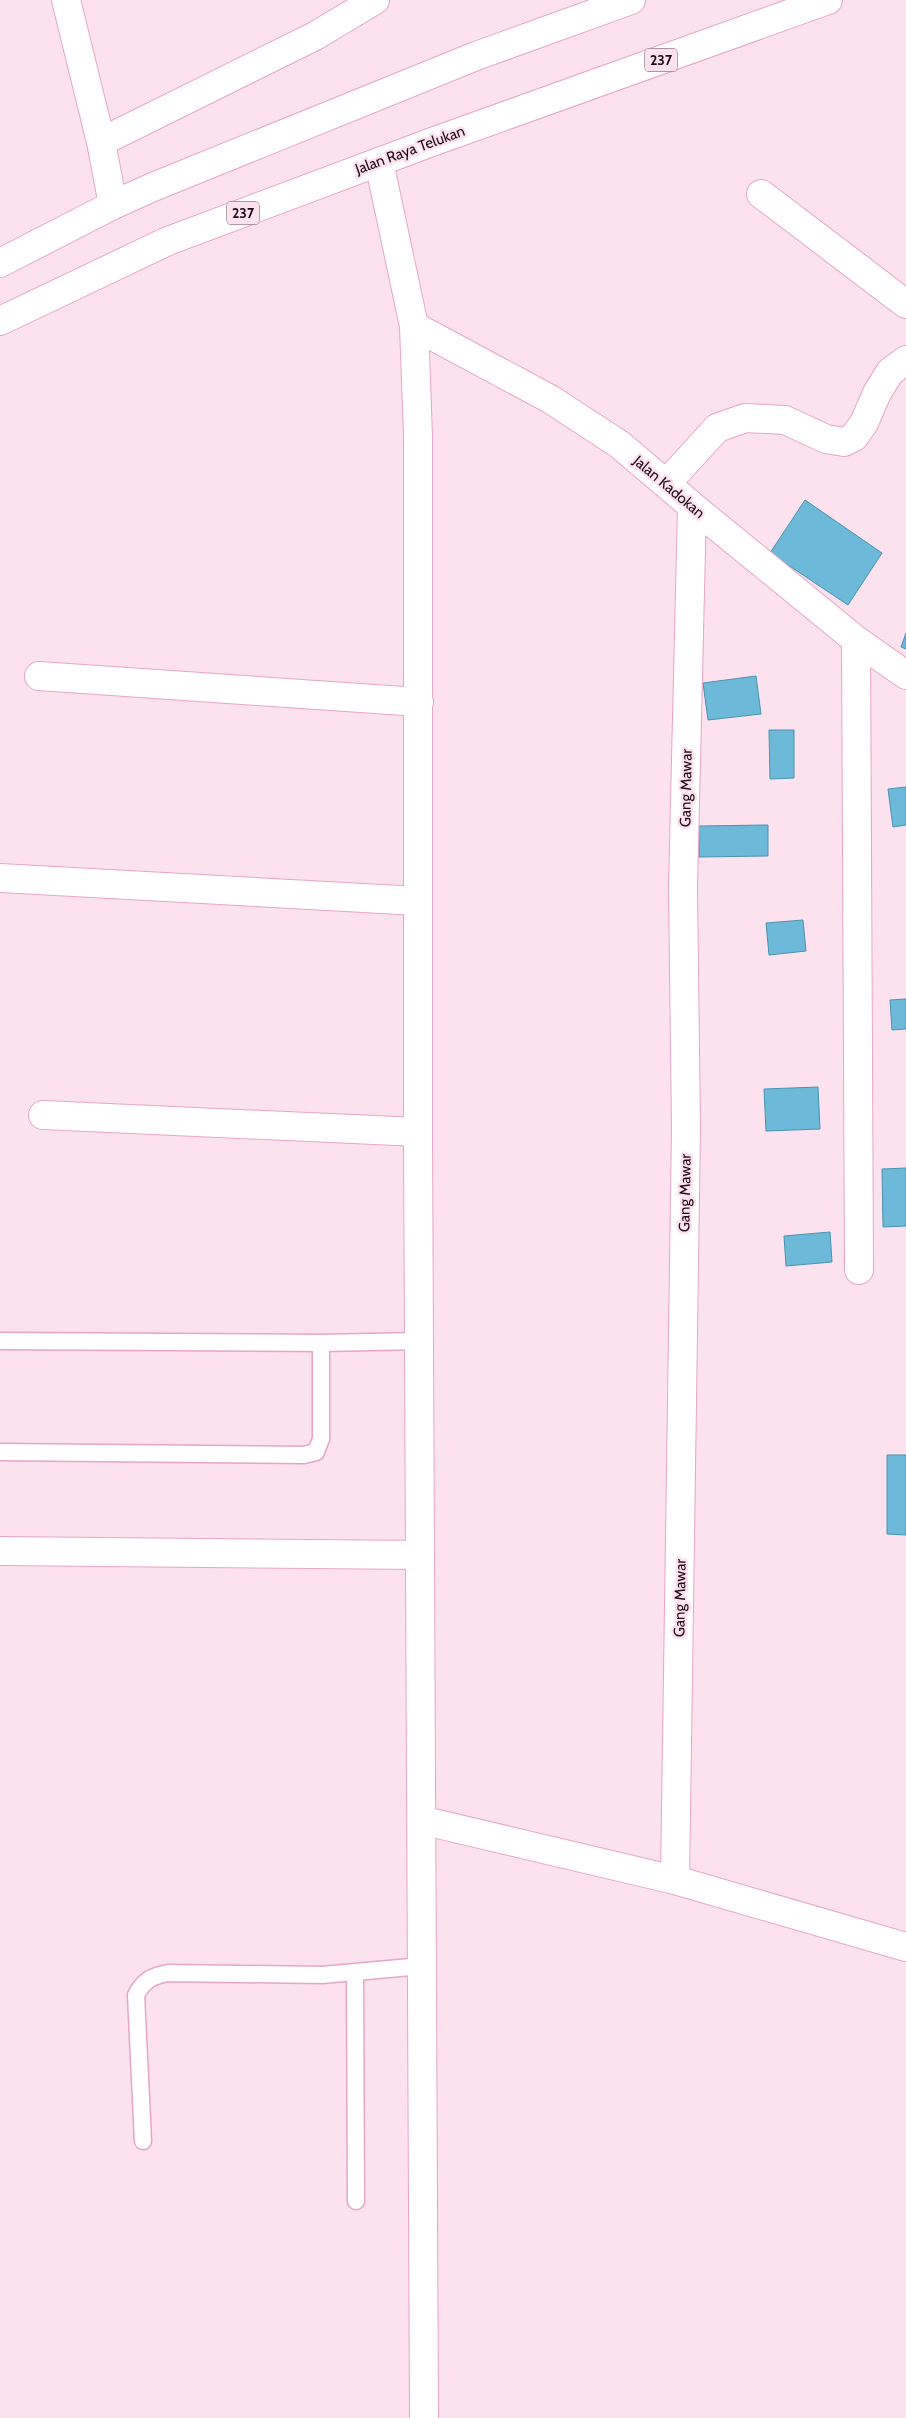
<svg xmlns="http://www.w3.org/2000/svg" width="906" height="2418" font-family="Cabin,sans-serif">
<rect width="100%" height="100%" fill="#fce1ee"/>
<!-- building -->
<path fill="#6db9d9" stroke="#4993b0" d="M805,500L882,553L848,605L770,553Z
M906,633V649L901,647Z
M756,676L761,714L708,720L703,683Z
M769,730H794V778L770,779Z
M906,787V825L893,827L888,789Z
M768,825V856L699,857V826Z
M803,920L806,951L769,955L766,923Z
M906,999V1029L892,1030L890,1000Z
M818,1087L820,1129L766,1131L764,1089Z
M906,1168V1226L883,1227L882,1169Z
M830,1232L832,1262L786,1266L784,1236Z
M887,1455H906V1535L887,1534Z"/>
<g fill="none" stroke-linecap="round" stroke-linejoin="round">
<!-- lane casing -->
<g stroke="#e6a6c7" stroke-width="19">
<path id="lane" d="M0,1341L321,1343L419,1341
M0,1452L304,1455L316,1452L321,1439V1343
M355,1974L356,2201
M143,2141L136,1995C144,1980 152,1976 168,1973L322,1975L422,1966"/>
</g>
<!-- street casing -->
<g stroke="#e6a6c7" stroke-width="30">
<path id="street" d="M66,0L101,142L113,205
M101,142L315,36L375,0
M379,162L414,326L418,436V1132L424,2418
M761,194L906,304
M414,326L550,399L619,444L692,506L856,640L906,675
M666,484L717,428L745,418L785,420L826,439L844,442L854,437L864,423L877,393L890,372L906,360
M856,640L859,1270
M39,676L419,702
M0,878L418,901
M43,1115L418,1132
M0,1551L420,1555
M421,1820L675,1880L906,1947
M675,1880L686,1128L683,888L692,506"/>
</g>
<!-- primary casing -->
<g stroke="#e6a6c7" stroke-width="30">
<path id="primary" d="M0,263L113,205L153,187L476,56L631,0
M0,321L168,241L432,142L828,0"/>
</g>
<!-- lane -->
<use href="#lane" stroke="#fff" stroke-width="16"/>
<!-- street -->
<use href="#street" stroke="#fff" stroke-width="28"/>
<!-- primary -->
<use href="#primary" stroke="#fff" stroke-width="28"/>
</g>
<g text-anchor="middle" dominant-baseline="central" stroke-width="5" stroke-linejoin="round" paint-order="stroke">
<!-- shield labels -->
<g fill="#fce1ee" stroke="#614a57" stroke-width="1">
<rect x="645" y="48.5" width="32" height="23" rx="4"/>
<rect x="227" y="201.5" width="32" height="23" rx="4"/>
</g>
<g font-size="14" font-weight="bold" fill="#1f0916">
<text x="661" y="60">237</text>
<text x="243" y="213">237</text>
</g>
<!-- street labels -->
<g font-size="15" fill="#1f0916" stroke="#fce1ee">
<text transform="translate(410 150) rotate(-20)">Jalan Raya Telukan</text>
<text transform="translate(669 487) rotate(40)">Jalan Kadokan</text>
<text transform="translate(686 788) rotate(-89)">Gang Mawar</text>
<text transform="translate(685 1193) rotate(-89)">Gang Mawar</text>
<text transform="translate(680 1598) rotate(-89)">Gang Mawar</text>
</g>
</g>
</svg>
